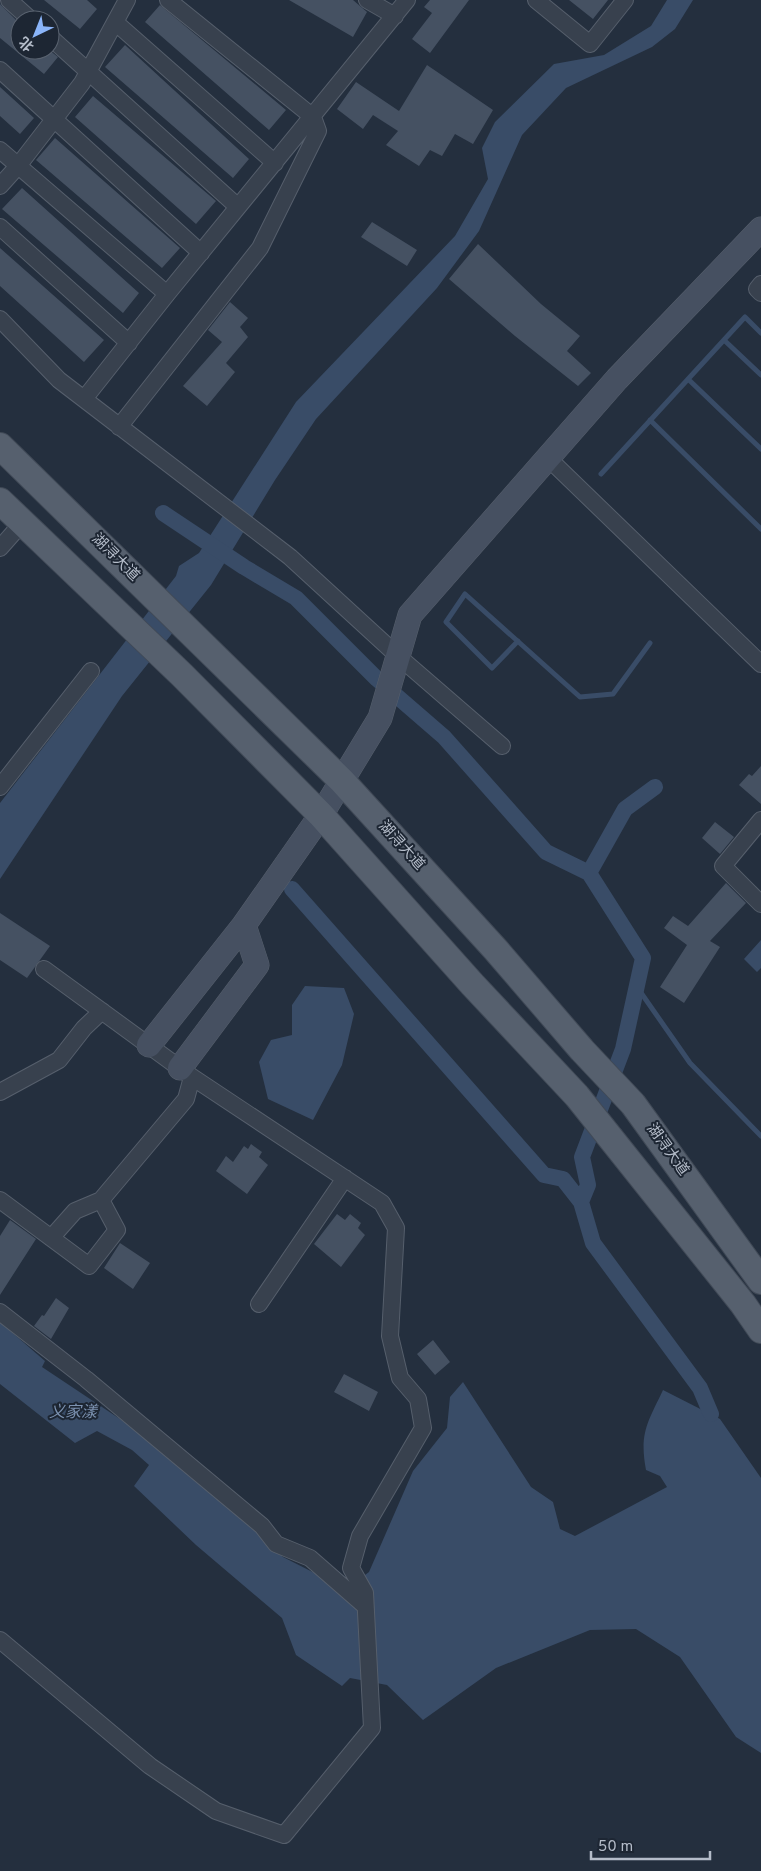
<svg xmlns="http://www.w3.org/2000/svg" width="761" height="1871" font-family="Overpass,'Noto Sans SC',sans-serif">
<rect width="100%" height="100%" fill="#242f3e"/>
<!-- water -->
<path fill="#394c67" d="M667,0H693L675,29L652,47L566,88L522,135L479,231L437,288L316,419L275,480L211,585L122,696L0,879V803L176,576L179,566L199,553L296,402L455,236L488,179L482,148L495,122L554,64L604,55L651,26Z
M761,940V968L757,972L744,959Z
M305,986L344,988L354,1014L342,1065L313,1120L268,1099L259,1062L271,1040L292,1035V1005Z
M0,1322L45,1361L42,1367L147,1437L235,1512L283,1557L346,1589L369,1572L413,1471L447,1428L450,1397L463,1382L531,1487L553,1502L560,1529L575,1536L667,1487L660,1476L646,1470C639,1433 648,1422 663,1390L720,1419L761,1478V1753L736,1737L680,1657L636,1629L590,1630L496,1668L423,1720L387,1685L350,1678L342,1686L296,1655L282,1618L196,1545L134,1486L149,1465L132,1450L97,1431L75,1443L0,1384Z"/>
<g fill="none" stroke-linecap="round" stroke-linejoin="round">
<!-- stream -->
<path stroke="#394c67" stroke-width="5" d="M724,340L761,375
M688,379L761,449
M650,420L761,529
M601,474L745,317L761,333
M518,641L492,668L446,622L465,594L580,697L613,694L650,643
M637,987L690,1063L761,1136"/>
<!-- canal -->
<path stroke="#394c67" stroke-width="16" d="M163,513L244,567L296,598L377,679L444,737L546,852L589,873
M655,787L625,809L589,873L643,958L623,1049L582,1157L588,1185L581,1202L593,1243L700,1388L711,1414
M292,889L544,1175L563,1179L581,1202"/>
</g>
<!-- building -->
<path fill="#455162" d="M44,0H87L97,9L80,29Z
M289,0H353L367,12L353,37Z
M430,0H469L430,53L412,39L432,13L424,7Z
M569,0H608L593,19Z
M0,4L20,24V50H49L58,57L44,74L0,38Z
M160,5L286,110L269,130L145,22Z
M125,45L249,159L233,178L105,67Z
M427,65L493,110L473,144L455,134L442,156L430,150L419,166L386,145L398,131L373,115L363,129L337,109L356,82L399,111Z
M0,87L34,118L20,134L0,116Z
M93,96L216,201L196,224L75,117Z
M55,138L180,248L162,268L36,160Z
M22,188L139,293L123,313L2,209Z
M372,222L417,250L407,266L361,237Z
M478,244L541,304L580,336L567,351L591,373L578,386L515,336L449,279Z
M0,248L104,340L84,362L0,286Z
M230,302L248,318L240,327L248,337L226,363L235,372L207,406L183,386L222,342L208,330Z
M761,766V804L739,785L749,774L752,776Z
M715,822L734,837L720,854L702,838Z
M726,883L746,903L710,941L720,947L684,1003L660,987L687,945L664,928L673,916L688,926Z
M0,913L50,946L27,978L0,960Z
M251,1144L262,1152L259,1157L268,1165L247,1194L216,1171L226,1156L233,1162L244,1146L248,1149Z
M337,1214L345,1220L350,1214L361,1223L358,1228L365,1235L341,1267L314,1244Z
M10,1220L36,1239L0,1295V1236Z
M120,1243L150,1263L133,1289L104,1268Z
M56,1298L69,1308L51,1339L34,1326L42,1315L44,1316Z
M433,1340L450,1362L435,1375L417,1354Z
M344,1374L378,1392L369,1411L334,1392Z"/>
<g fill="none" stroke-linecap="round" stroke-linejoin="round">
<!-- street casing -->
<g stroke="#565f6c" stroke-width="18">
<path id="street" d="M9,0L31,20
M367,0L395,16
M536,0L590,44L625,0
M115,22L275,163
M50,37L238,207
M0,70L201,253
M0,150L167,294
M0,186L18,166L82,83L127,0
M0,227L129,343
M761,284L757,289L761,293
M0,319L59,380L290,557L398,656L502,746
M84,399L167,294L407,0
M119,427L260,248L318,131L313,117L168,0
M548,458L761,664
M0,548L23,522
M0,787L91,671
M761,820L723,866L761,904
M0,1092L59,1060L84,1028L102,1011
M0,1200L89,1266L117,1230L101,1200L186,1099L192,1077
M51,1238L75,1211L101,1200
M259,1304L345,1178
M0,1312L86,1379L262,1526L276,1544L310,1558L365,1606
M0,1640L150,1766L216,1811L284,1835L372,1728L365,1593L351,1568L360,1536L423,1428L418,1399L400,1378L390,1336L396,1228L382,1203L192,1077L44,969"/>
</g>
<!-- secondary casing -->
<g stroke="#565f6c" stroke-width="25">
<path id="secondary" d="M149,1045L244,925L321,815L380,718L410,615L617,379L761,229
M180,1068L257,965L244,925"/>
</g>
<!-- primary casing -->
<g stroke="#414a57" stroke-width="28">
<path id="primary" d="M0,446L342,781L496,950L582,1050L633,1104L761,1281
M0,501L182,675L321,815L472,984L577,1096L743,1304L761,1330"/>
</g>
<!-- street -->
<use href="#street" stroke="#38414e" stroke-width="16"/>
<!-- secondary -->
<use href="#secondary" stroke="#465061" stroke-width="24"/>
<!-- primary -->
<use href="#primary" stroke="#56606e" stroke-width="26"/>
</g>
<g text-anchor="middle" dominant-baseline="central" stroke-width="4" stroke-linejoin="round" paint-order="stroke">
<!-- street labels -->
<g font-size="15" fill="#b4bcc9" stroke="#1d2633">
<text transform="translate(115 558) rotate(45)">湖浔大道</text>
<text transform="translate(401 846) rotate(48)">湖浔大道</text>
<text transform="translate(667 1150) rotate(54)">湖浔大道</text>
</g>
<!-- water labels -->
<g font-size="16" font-style="italic" fill="#7c92b1" stroke="#1d2633">
<text x="73" y="1413">义家漾</text>
</g>
</g>
<!-- north arrow -->
<g transform="translate(35 35) rotate(223)"><circle r="24" fill="#1d2633" stroke="#59626f"/>
<path d="M0-4L9 19L0 12L-9 19Z" fill="#8ab4f8"/>
<text y="-8" font-size="14" font-weight="bold" text-anchor="middle" fill="#b4bcc9">北</text>
</g>
<!-- scale -->
<path d="M591 1851v8h119v-8" fill="none" stroke="#b4bcc9" stroke-width="2.5"/>
<text x="598" y="1851" font-size="15" fill="#b4bcc9" stroke="#1d2633" stroke-width="4" paint-order="stroke">50 m</text>
</svg>
